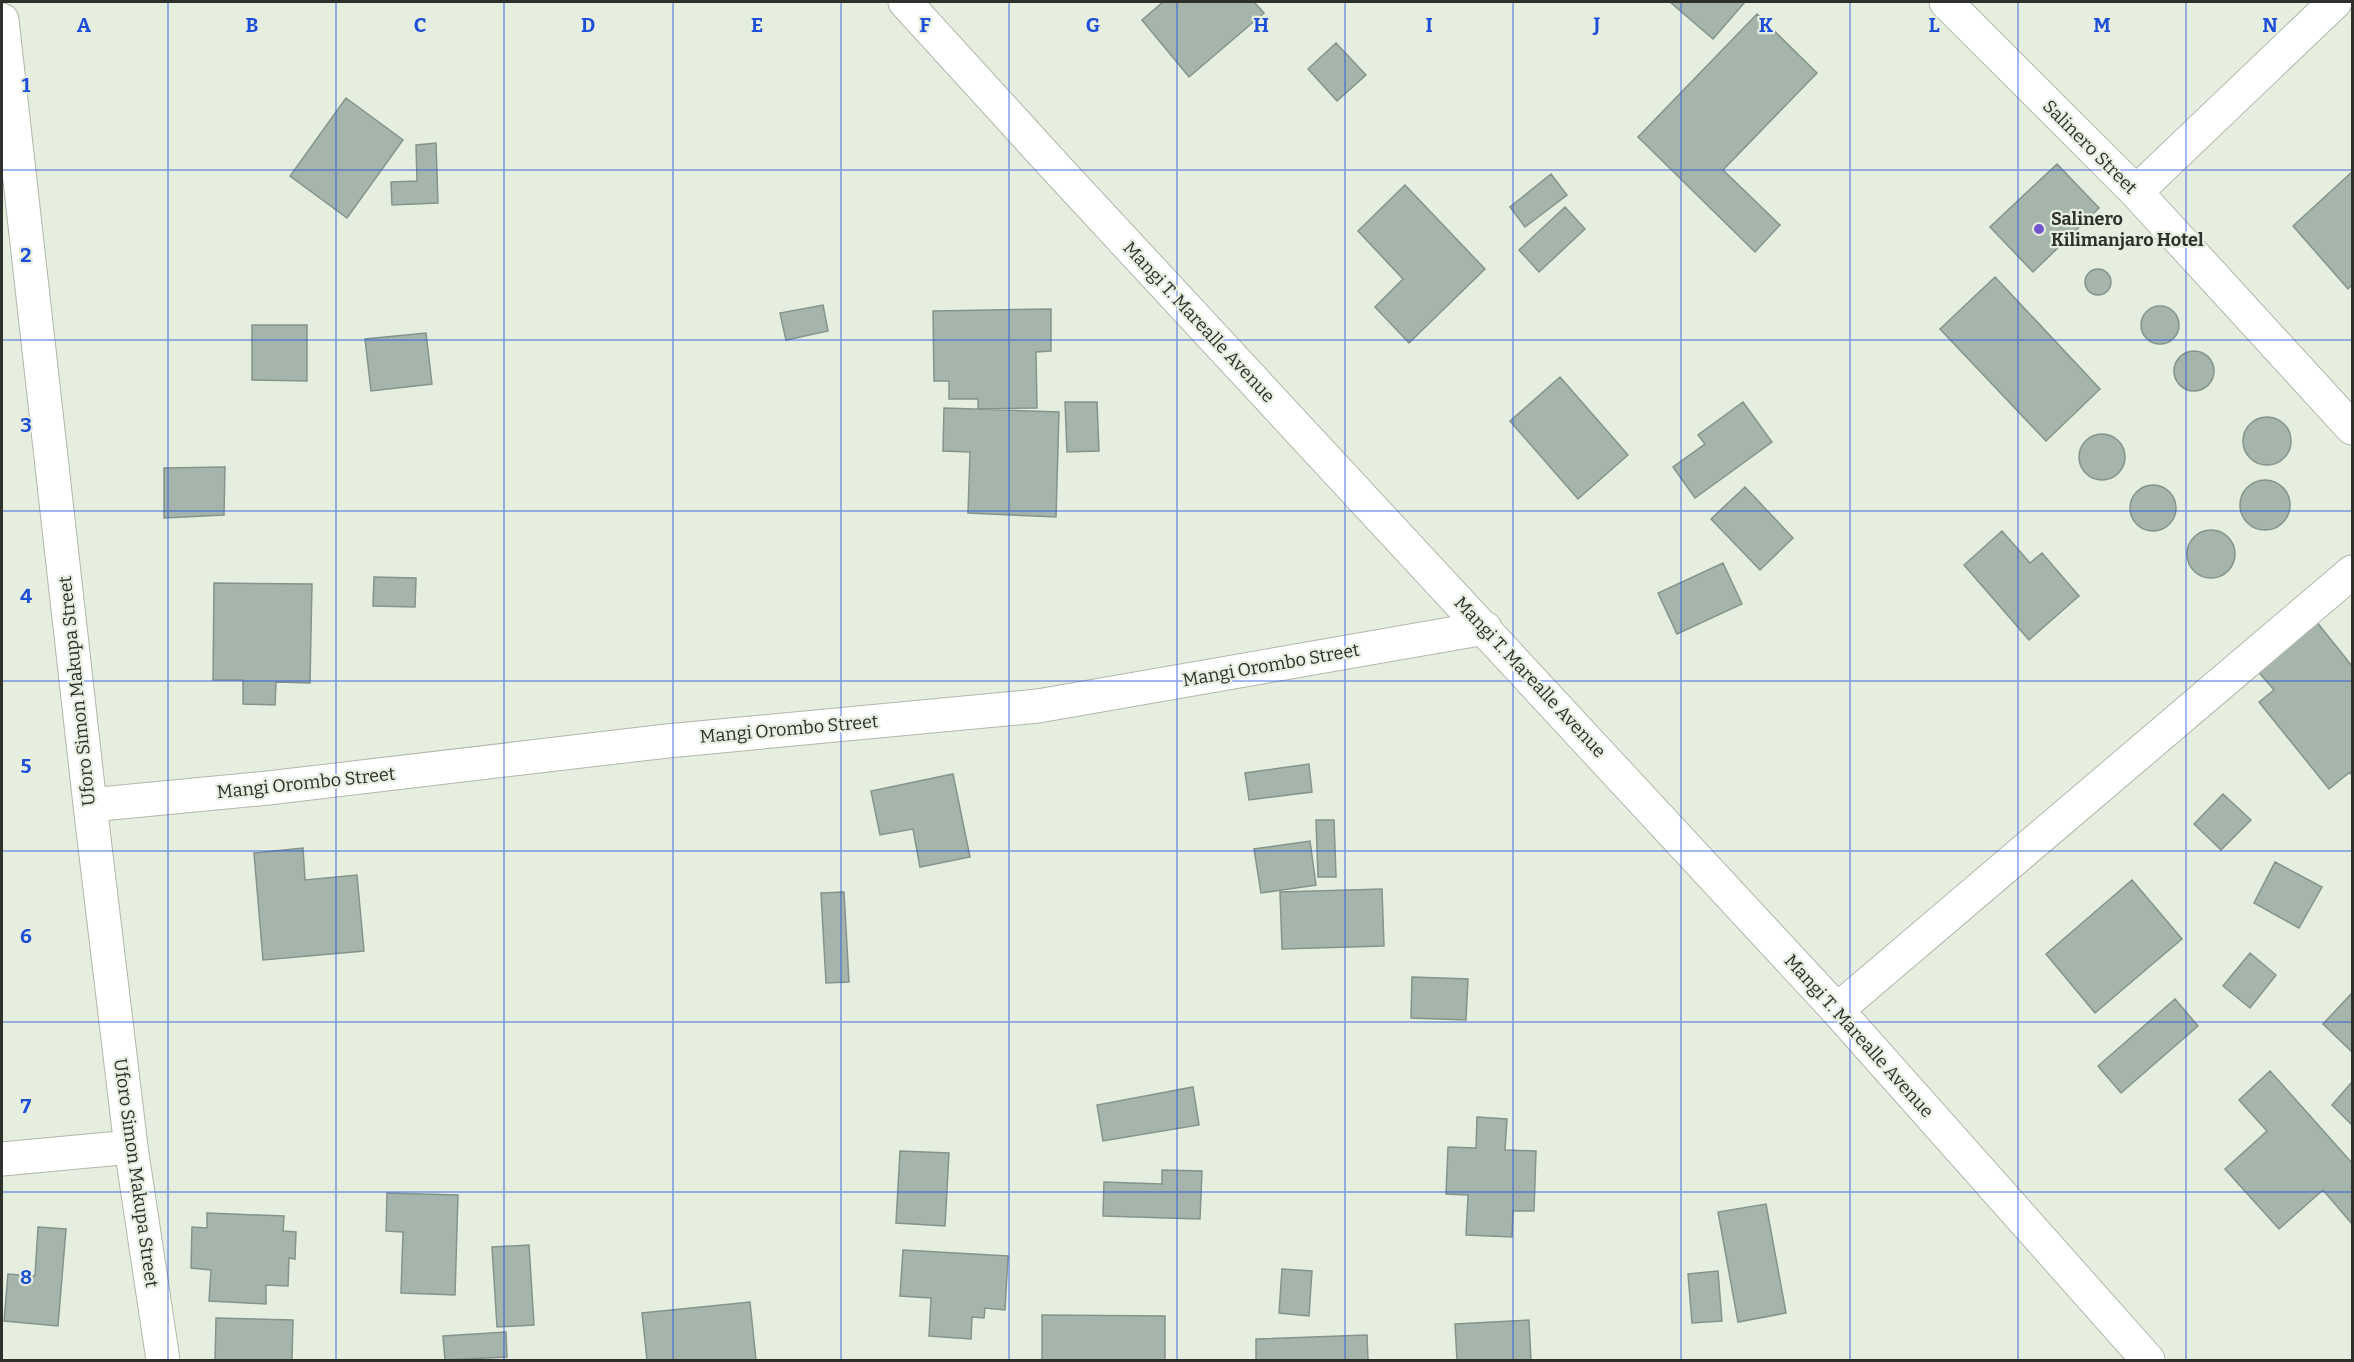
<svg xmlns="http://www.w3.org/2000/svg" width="2354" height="1362" font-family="Bitter,serif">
<rect width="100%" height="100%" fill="#e6eee0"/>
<!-- building -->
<path fill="#a5b5ac" stroke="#84948c" stroke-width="1.5" d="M1163,2H1254L1264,13L1189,77L1142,20Z
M1670,2H1745L1713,39Z
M1757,14L1817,73L1723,170L1780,225L1755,252L1638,137Z
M1336,43L1366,75L1337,101L1308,69Z
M346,98L403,140L347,218L290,176Z
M436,143L438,203L392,205L391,182L417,181L416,145Z
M2057,164L2099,208L2033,272L1990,227Z
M2352,172V285L2348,289L2293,226Z
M1551,174L1567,195L1525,227L1510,207Z
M1405,185L1485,269L1409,343L1375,307L1403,279L1358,231Z
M1565,207L1585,229L1539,272L1519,250Z
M2085 282a13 13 0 1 1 26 0a13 13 0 1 1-26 0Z
M1995,277L2100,389L2046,441L1940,329Z
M823,305L828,331L786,340L780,313Z
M2141 325a19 19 0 1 1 38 0a19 19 0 1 1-38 0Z
M1051,309V351L1036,352L1037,408L978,409V399H949V381H934L933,311Z
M252,325H307V381L252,380Z
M426,333L432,384L371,391L365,339Z
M2174 371a20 20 0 1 1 40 0a20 20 0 1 1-40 0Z
M1560,377L1628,455L1578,499L1510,421Z
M1065,402H1097L1099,451L1067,452Z
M1743,402L1772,442L1695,498L1673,467L1705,444L1698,435Z
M944,408L1059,412L1056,517L968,513L970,452L943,451Z
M2243 441a24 24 0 1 1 48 0a24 24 0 1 1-48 0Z
M2079 457a23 23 0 1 1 46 0a23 23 0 1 1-46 0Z
M225,467L224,515L164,518V468Z
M2240 505a25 25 0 1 1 50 0a25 25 0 1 1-50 0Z
M2130 508a23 23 0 1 1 46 0a23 23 0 1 1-46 0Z
M1745,487L1793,538L1760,570L1711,519Z
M2187 554a24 24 0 1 1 48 0a24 24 0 1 1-48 0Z
M2002,531L2030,563L2042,553L2079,596L2029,640L1964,565Z
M1723,563L1742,604L1677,634L1658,593Z
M374,577L416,578L415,607L373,606Z
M214,583L312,584L310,683L276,682L275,705L243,704V680H213Z
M2316,621L2352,666V775L2350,772L2329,789L2259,702L2274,690L2256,669Z
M1309,764L1312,792L1249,800L1245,773Z
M953,774L970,857L920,867L913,829L880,835L871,791Z
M2223,794L2251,820L2221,850L2194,824Z
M1316,820H1334L1336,877H1318Z
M1310,841L1316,885L1261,893L1254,849Z
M303,848L305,880L357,875L364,951L263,960L254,853Z
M2275,862L2322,887L2299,928L2254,903Z
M2132,880L2182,939L2095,1013L2046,954Z
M1382,889L1384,946L1282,949L1280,892Z
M844,892L849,982L826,983L821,893Z
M2250,953L2276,975L2250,1008L2223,986Z
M1412,977L1468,979L1466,1020L1411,1018Z
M2352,993V1052L2323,1024Z
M2175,999L2198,1026L2121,1093L2098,1066Z
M2270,1071L2352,1163V1224L2323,1190L2279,1229L2225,1169L2267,1131L2239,1100Z
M2352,1082V1125L2332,1105Z
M1193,1087L1199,1125L1103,1141L1097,1105Z
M1477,1117L1507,1119L1505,1150L1536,1151L1534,1211H1513L1512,1237L1466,1235L1468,1195L1446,1194L1448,1147L1476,1148Z
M900,1151L949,1153L945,1226L896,1223Z
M1162,1170L1202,1171L1200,1219L1103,1216L1104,1182L1162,1184Z
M387,1193L458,1195L455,1295L401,1293L403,1232L386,1231Z
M1766,1204L1786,1313L1738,1322L1718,1212Z
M207,1213L284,1216L283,1231L296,1232L295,1259L289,1258L288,1286L266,1285V1304L209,1301L211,1270L191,1268L192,1227L207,1228Z
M38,1227L66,1229L58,1326L4,1321L8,1274L35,1276Z
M529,1245L534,1325L497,1327L492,1247Z
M903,1250L1008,1256L1005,1310L985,1308L984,1318L972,1317L971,1339L929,1336L931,1298L900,1296Z
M1282,1269L1312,1271L1309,1316L1279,1313Z
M1718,1271L1722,1321L1692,1323L1688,1274Z
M750,1302L756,1360H647L642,1313Z
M1042,1315L1165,1316V1360H1042Z
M216,1318L293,1320L292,1360H215Z
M1529,1320L1531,1360H1457L1455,1324Z
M506,1332L507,1357L445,1360L443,1336Z
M1367,1335L1368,1360H1256V1339Z"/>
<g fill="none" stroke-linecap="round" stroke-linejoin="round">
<!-- minor casing -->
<g stroke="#b1b8ab" stroke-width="35">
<path id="minor" d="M905,2L1061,173L1837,1010L2148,1360
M1946,2L2136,192L2352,428
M2,20L90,805L131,1147L163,1360
M2136,192L2335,2
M90,805L268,788L667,741L1038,706L1485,628
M1837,1010L2352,572
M2,1159L131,1147"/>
</g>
<!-- minor -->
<use href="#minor" stroke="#fff" stroke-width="33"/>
</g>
<!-- grid -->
<path fill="none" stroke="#1d4ed8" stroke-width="1.5" stroke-opacity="0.55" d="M168,2V1360M336,2V1360M504,2V1360M673,2V1360M841,2V1360M1009,2V1360M1177,2V1360M1345,2V1360M1513,2V1360M1681,2V1360M1850,2V1360M2018,2V1360M2186,2V1360M2,170H2352M2,340H2352M2,511H2352M2,681H2352M2,851H2352M2,1022H2352M2,1192H2352"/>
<!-- markers -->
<circle fill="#7355cf" stroke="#e6eee0" stroke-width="2" cx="2039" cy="229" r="6"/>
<g text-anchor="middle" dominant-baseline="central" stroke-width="4.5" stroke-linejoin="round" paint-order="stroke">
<!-- street labels -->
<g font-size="18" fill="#2d302b" stroke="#e6eee0">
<text transform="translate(2090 147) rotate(45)">Salinero Street</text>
<text transform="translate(1199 322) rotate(47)">Mangi T. Marealle Avenue</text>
<text transform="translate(1271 665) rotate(-10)">Mangi Orombo Street</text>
<text transform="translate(1530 677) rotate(47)">Mangi T. Marealle Avenue</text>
<text transform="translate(77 691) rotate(-96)">Uforo Simon Makupa Street</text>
<text transform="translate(789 729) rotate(-5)">Mangi Orombo Street</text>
<text transform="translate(306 783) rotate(-6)">Mangi Orombo Street</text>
<text transform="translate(1859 1036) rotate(48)">Mangi T. Marealle Avenue</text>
<text transform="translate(136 1173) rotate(82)">Uforo Simon Makupa Street</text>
</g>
<!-- poi labels -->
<g font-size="18" font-weight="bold" fill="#2d302b" stroke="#e6eee0" text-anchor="start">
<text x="2051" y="219">Salinero<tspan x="2051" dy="21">Kilimanjaro Hotel</tspan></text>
</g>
</g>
<g font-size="20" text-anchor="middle" font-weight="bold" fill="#1d4ed8" stroke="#e6eee0" stroke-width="4.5" stroke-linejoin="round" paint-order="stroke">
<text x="84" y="32">A</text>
<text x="252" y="32">B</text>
<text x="420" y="32">C</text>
<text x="588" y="32">D</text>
<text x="757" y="32">E</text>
<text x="925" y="32">F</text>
<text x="1093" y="32">G</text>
<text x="1261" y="32">H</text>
<text x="1429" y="32">I</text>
<text x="1597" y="32">J</text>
<text x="1766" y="32">K</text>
<text x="1934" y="32">L</text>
<text x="2102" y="32">M</text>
<text x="2270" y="32">N</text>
<text x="26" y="92">1</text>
<text x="26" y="262">2</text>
<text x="26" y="432">3</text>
<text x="26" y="603">4</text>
<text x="26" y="773">5</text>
<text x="26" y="943">6</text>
<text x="26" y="1113">7</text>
<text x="26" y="1284">8</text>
</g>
<!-- border -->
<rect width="2354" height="1362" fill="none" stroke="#2d302b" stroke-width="6"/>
</svg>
